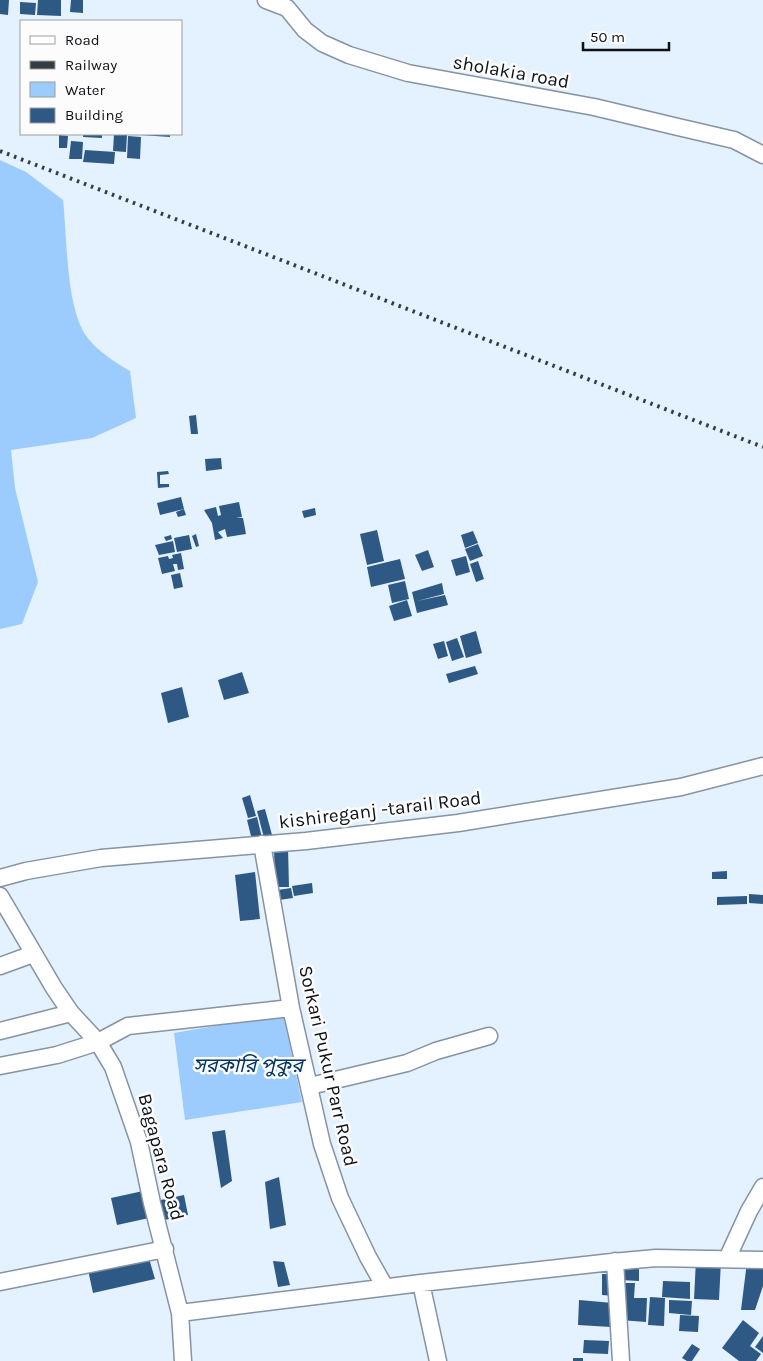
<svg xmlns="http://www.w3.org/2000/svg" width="763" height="1361" font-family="Karla,'Noto Sans Bengali',sans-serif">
<rect width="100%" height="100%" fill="#e4f1fe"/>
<!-- water -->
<path fill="#9ccbfe" d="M0,160L26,172L63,200C67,236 66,297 82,329C90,346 114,362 130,371L136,418L92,438L11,450L15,488L38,582L22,624L0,629Z
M283,1014L302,1102L185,1120L174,1033Z"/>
<!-- building -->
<path fill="#2d5984" d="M0,0H9L8,15L0,14Z
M38,0H61V16L37,15Z
M71,0H83V13L70,12Z
M20,2L36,3L35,15L20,14Z
M83,134H102V138L83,137Z
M114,134H127L126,152L113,151Z
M141,134H170V137L141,135Z
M59,135L68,136L67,148H59Z
M128,136L141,137L140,159L127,158Z
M71,141L83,142L82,159H69Z
M85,150L115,152L114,164L83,162Z
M196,415L198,434H191L189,416Z
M221,458L222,469L206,471L205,459Z
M168,471L169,474L160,475V484H169V487L158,488L157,472Z
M181,497L184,509L160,515L157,503Z
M239,502L242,517L236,518H243L246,534L227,537L225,529L218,532L223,538L215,540L212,523L204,510L216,507L218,516L221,515L219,506Z
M315,508L316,515L304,518L302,511Z
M184,509L186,515L178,517L176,512Z
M377,530L384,561L367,565L360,534Z
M473,531L478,543L465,548L461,535Z
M196,534L199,546L196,547L192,536Z
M171,535L172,539L166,541L164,537Z
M189,535L192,549L177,552L174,538Z
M173,541L175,552L159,555L155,545Z
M478,544L483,556L470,561L465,549Z
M428,550L434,567L422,571L415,555Z
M181,553L184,569L178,570L177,564H173L175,571L162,574L158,558L168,556L169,559L173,558L172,555Z
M466,556L470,572L456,576L451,560Z
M400,559L405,579L371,587L367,567Z
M478,561L484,579L476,582L470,564Z
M180,573L183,587L174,589L171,575Z
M405,581L409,599L392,603L388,585Z
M442,583L444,594L417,601L445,595L448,605L417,613L412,592Z
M407,600L412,616L394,621L389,606Z
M476,631L482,653L466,658L460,636Z
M457,638L464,657L452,661L446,642Z
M444,641L448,656L438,659L433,644Z
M475,666L478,674L449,683L446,674Z
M242,672L249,693L224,700L218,680Z
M182,687L189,717L168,723L161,693Z
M250,795L256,816L248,818L242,798Z
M265,809L272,835L264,838L257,811Z
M257,817L262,838L252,840L247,820Z
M274,848H288L289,887H275Z
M727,871V879H712V872Z
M255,872L260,919L240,921L235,875Z
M312,883L313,893L294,896L292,886Z
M291,888L293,898L279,900L278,890Z
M749,894L763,895V904L749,903Z
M747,896V904L717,905V897Z
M225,1130L232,1181L221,1188L212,1132Z
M279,1177L286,1225L270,1229L265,1182Z
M143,1191L149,1218L117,1225L111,1198Z
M184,1195L188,1215L160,1221L156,1201Z
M148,1255L155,1279L93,1293L88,1270Z
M696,1260L721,1261L719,1300L694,1299Z
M273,1261L284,1262L290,1285L278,1287Z
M747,1262L763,1264V1286L755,1310H741Z
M621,1263L639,1264V1281L620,1280Z
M602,1274H615V1296L602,1295Z
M663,1281L690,1282V1299L662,1297Z
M617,1283H635L634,1298H647L646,1322L620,1320Z
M650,1297L665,1298L664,1326L648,1325Z
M579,1300L613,1303L611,1327L578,1325Z
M669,1300L692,1301L691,1315L669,1313Z
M680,1315L699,1316L698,1332L679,1331Z
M743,1320L759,1333L750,1346L761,1354L756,1361H739L722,1348Z
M763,1336V1353L755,1347Z
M584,1340L609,1341L608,1354L583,1353Z
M692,1344L700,1349L692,1361H687L682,1358Z
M573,1358H583V1361H573Z"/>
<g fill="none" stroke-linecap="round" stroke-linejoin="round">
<!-- minor casing -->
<g stroke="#8593a3" stroke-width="19">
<path id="minor" d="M266,0L287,8L305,30L322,43L349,55L408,73L594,107L678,127L734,140L763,155
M262,844L291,1008L322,1144L340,1198L368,1257L385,1287
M0,878L26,871L101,858L306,841L458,823L681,787L763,766
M0,896L54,988L71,1013L98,1042L113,1067L139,1142L152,1203L180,1313
M0,966L33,954
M0,1031L71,1013
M0,1066L57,1055L98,1042L128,1026L291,1008
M310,1086L407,1063L436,1051L489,1036
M727,1259L749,1211L763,1187
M615,1261L621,1361
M0,1282L165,1249
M421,1283L438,1361
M183,1361L180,1313L421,1283L612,1262L656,1258L763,1260"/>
</g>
<!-- minor -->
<use href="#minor" stroke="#fff" stroke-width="16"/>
<!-- rail -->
<path stroke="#363c44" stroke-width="4" stroke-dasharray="2.5 5" stroke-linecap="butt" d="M0,151L763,447"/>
</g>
<g text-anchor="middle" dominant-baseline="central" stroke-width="5" stroke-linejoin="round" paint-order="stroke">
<!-- street labels -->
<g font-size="19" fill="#0c1117" stroke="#fcfcfc">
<text transform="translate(511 72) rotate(10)">sholakia road</text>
<text transform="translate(380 810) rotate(-7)">kishireganj -tarail Road</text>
<text transform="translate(328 1066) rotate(77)">Sorkari Pukur Parr Road</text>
<text transform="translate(161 1157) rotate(75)">Bagapara Road</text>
</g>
<!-- water labels -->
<g font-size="20" font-style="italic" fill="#003561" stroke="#fcfcfc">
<text x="248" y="1065">সরকারি পুকুর</text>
</g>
</g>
<!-- legend -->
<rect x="20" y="20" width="162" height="115" fill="#fcfcfc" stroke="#9c9ea0"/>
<rect x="30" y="36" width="25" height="8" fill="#ffffff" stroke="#9c9ea0"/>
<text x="65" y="45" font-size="15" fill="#0c1117">Road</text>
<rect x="30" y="61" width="25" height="8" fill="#363c44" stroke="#9c9ea0"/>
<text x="65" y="70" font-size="15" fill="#0c1117">Railway</text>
<rect x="30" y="82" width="25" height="15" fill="#9ccbfe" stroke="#9c9ea0"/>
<text x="65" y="95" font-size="15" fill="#0c1117">Water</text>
<rect x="30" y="108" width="25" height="15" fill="#2d5984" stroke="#9c9ea0"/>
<text x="65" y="120" font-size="15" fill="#0c1117">Building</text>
<!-- scale -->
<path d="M583 42v8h86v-8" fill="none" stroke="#0c1117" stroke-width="2.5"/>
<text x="590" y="42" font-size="15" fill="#0c1117" stroke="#fcfcfc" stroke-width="4" paint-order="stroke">50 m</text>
</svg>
